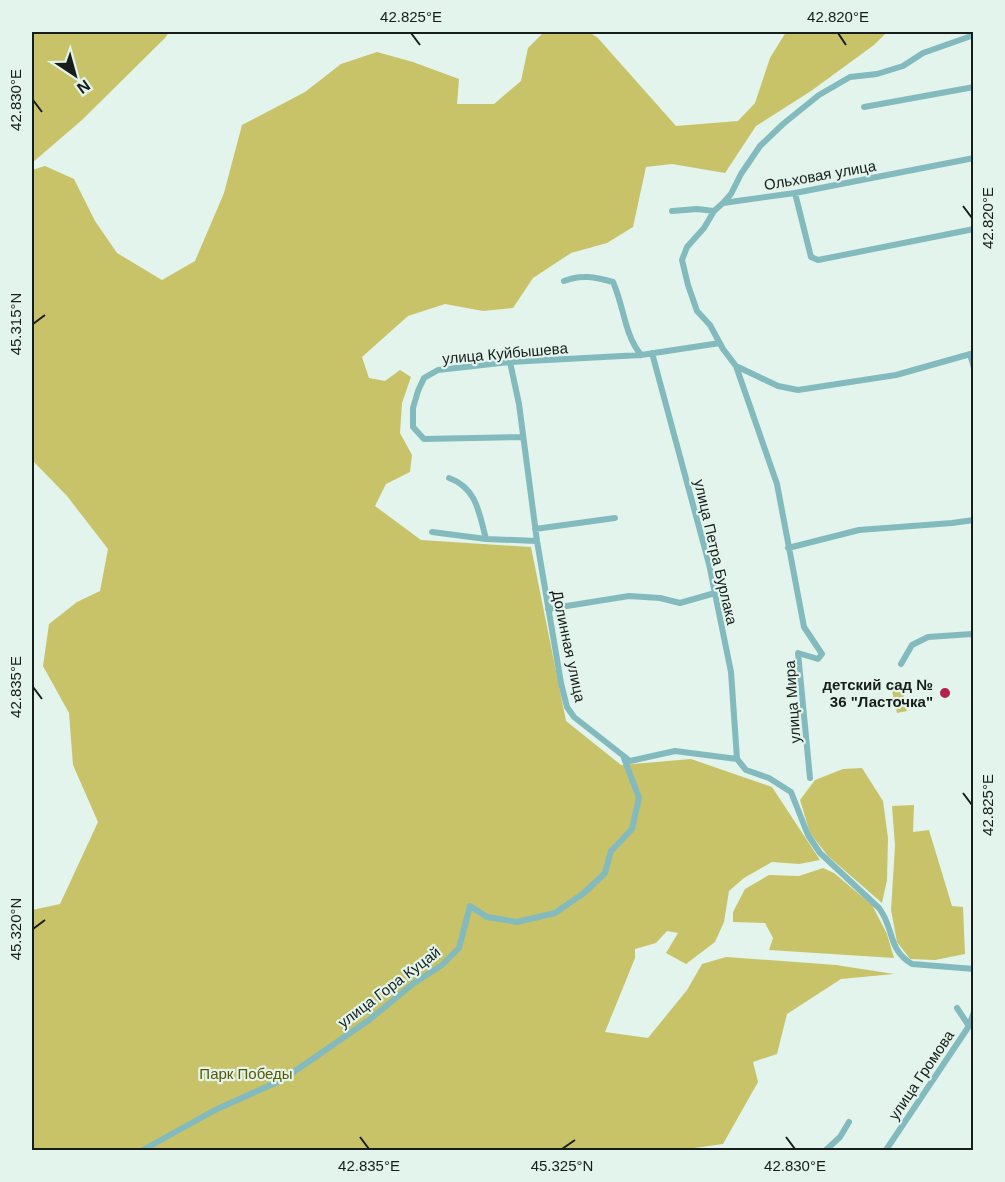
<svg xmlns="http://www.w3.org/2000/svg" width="1005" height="1182" font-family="Arial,sans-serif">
<rect width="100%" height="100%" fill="#e2f4ec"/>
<!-- green -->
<path fill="#c8c369" d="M32,32H169L165,38L82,120L32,163Z
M544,32H588L597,37L676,126L738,121L755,103L770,58L786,32H887L874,45L811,91L756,126L725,173L672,164L646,167L633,227L607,243L571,253L533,278L513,308L483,311L445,304L408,316L362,357L369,378L385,381L400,370L411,377L402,403L400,433L412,455L410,472L386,484L375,506L421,540L531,547L566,721L621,765L691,759L772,787L820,860L799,864L772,862L744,878L729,891L724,922L715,942L686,964L666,953L678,933L667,931L656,943L635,949V958L605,1032L648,1038L687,990L702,964L726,957L836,965L894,974L841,979L787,1014L777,1054L753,1062L758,1082L723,1144L680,1150H32V910L60,904L98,822L73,765L69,713L43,666L49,624L77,602L100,591L108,549L67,496L32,460V170L45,166L74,179L95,221L117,253L162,280L195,261L224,193L242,125L305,92L341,64L377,52L413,62L459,79L457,104H494L521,81L528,48Z
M901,684L907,711L897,713L891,687Z
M862,768L883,801L888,838L887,880L882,903L828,856L810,833L800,800L815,780L843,769Z
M914,805L913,832L929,830L952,906L963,907L965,954L935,960L910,959L897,942L891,910L895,846L892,806Z
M823,868L834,873L872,905L887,934L894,958L769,950L773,938L765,923L733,922V912L745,889L769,875L799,876Z"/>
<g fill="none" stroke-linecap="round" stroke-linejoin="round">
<!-- minor -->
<path stroke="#83babe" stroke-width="6" d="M864,107L974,87
M795,193L811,257L818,260L974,229
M723,203L731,194L741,174L760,146L783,124L819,95L850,77L877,74L903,66L923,53L974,35
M672,211L697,209L714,211L723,203L795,193L974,158
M714,211L704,228L687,247L682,260L688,285L697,311L710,325L723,349L736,366L778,386L798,390L896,375L974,353
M564,281C581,274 595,277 613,282C624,306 624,334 641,355
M652,353L709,564L731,672L737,759
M970,354L974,368
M510,362L519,404L537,541L561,683L567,707L574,717L630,761L675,751L737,759L746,770L769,778L791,792L808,835L820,853L879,908C895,929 887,949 912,964L974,969
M736,366L777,484L804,627L822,654L818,659L798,653L810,778
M523,437L424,439L413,427V408L418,391L424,378L438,370L510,362L641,355L720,343
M449,478C477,488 479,513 486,539
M535,529L615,518
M432,532L486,539L537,541
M788,548L859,530L952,523L974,520
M548,609L629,596L660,598L680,603L715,593
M901,664L912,645L928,637L972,634L974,636
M957,1008L969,1026
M143,1150L215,1110L282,1080L369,1020L414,983L442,965L459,948L470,906L487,917L517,922L555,913L584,893L605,873L611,851L632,829L639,798L624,758
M826,1150L840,1137L849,1122
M886,1150L969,1026L974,1012"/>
</g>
<!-- ticks -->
<path fill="none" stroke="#171d1a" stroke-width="2" d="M411,33L420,45M838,33L846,45M33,100L42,112M963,206L972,218M33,324L45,315M33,687L42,699M963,793L972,805M33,929L45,920M360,1137L369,1149M786,1137L795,1149M562,1149L575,1140"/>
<!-- markers -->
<circle fill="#b3214d" stroke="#e2f4ec" stroke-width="2" cx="945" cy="693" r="6"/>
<g text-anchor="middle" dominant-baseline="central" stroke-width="4.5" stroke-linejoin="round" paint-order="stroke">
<!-- street labels -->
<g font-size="15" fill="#171d1a" stroke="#e2f4ec">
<text transform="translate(820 175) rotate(-10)">Ольховая улица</text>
<text transform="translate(505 353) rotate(-5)">улица Куйбышева</text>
<text transform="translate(716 552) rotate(77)">улица Петра Бурлака</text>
<text transform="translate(569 646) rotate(78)">Долинная улица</text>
<text transform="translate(792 702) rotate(-94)">улица Мира</text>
<text transform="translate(389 987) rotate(-37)">улица Гора Куцай</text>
<text transform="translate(921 1075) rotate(-56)">улица Громова</text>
</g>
<!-- poi labels -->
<g font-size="15" font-weight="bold" fill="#171d1a" stroke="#e2f4ec" text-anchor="end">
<text x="933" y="684">детский сад №<tspan x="933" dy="17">36 "Ласточка"</tspan></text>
</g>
<!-- park labels -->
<g font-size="15" fill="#5c5701" stroke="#e2f4ec">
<text x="246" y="1073">Парк Победы</text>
</g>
</g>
<!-- border -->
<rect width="1005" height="1182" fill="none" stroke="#e2f4ec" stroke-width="66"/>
<!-- north arrow -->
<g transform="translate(75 75) rotate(144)" stroke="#e2f4ec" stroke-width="4.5" paint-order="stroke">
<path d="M0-4.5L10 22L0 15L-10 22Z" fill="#171d1a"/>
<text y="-9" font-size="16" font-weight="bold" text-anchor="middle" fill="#171d1a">N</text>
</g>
<rect x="33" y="33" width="939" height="1116" fill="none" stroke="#171d1a" stroke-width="2"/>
<g font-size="15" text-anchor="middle" fill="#171d1a">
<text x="411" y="22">42.825°E</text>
<text x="838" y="22">42.820°E</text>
<text transform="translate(16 100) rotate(-90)" y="5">42.830°E</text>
<text transform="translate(988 218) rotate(-90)" y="5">42.820°E</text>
<text transform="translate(16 324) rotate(-90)" y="5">45.315°N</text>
<text transform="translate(16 687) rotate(-90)" y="5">42.835°E</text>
<text transform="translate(988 805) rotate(-90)" y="5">42.825°E</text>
<text transform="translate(16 929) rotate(-90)" y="5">45.320°N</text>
<text x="369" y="1171">42.835°E</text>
<text x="562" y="1171">45.325°N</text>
<text x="795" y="1171">42.830°E</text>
</g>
</svg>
